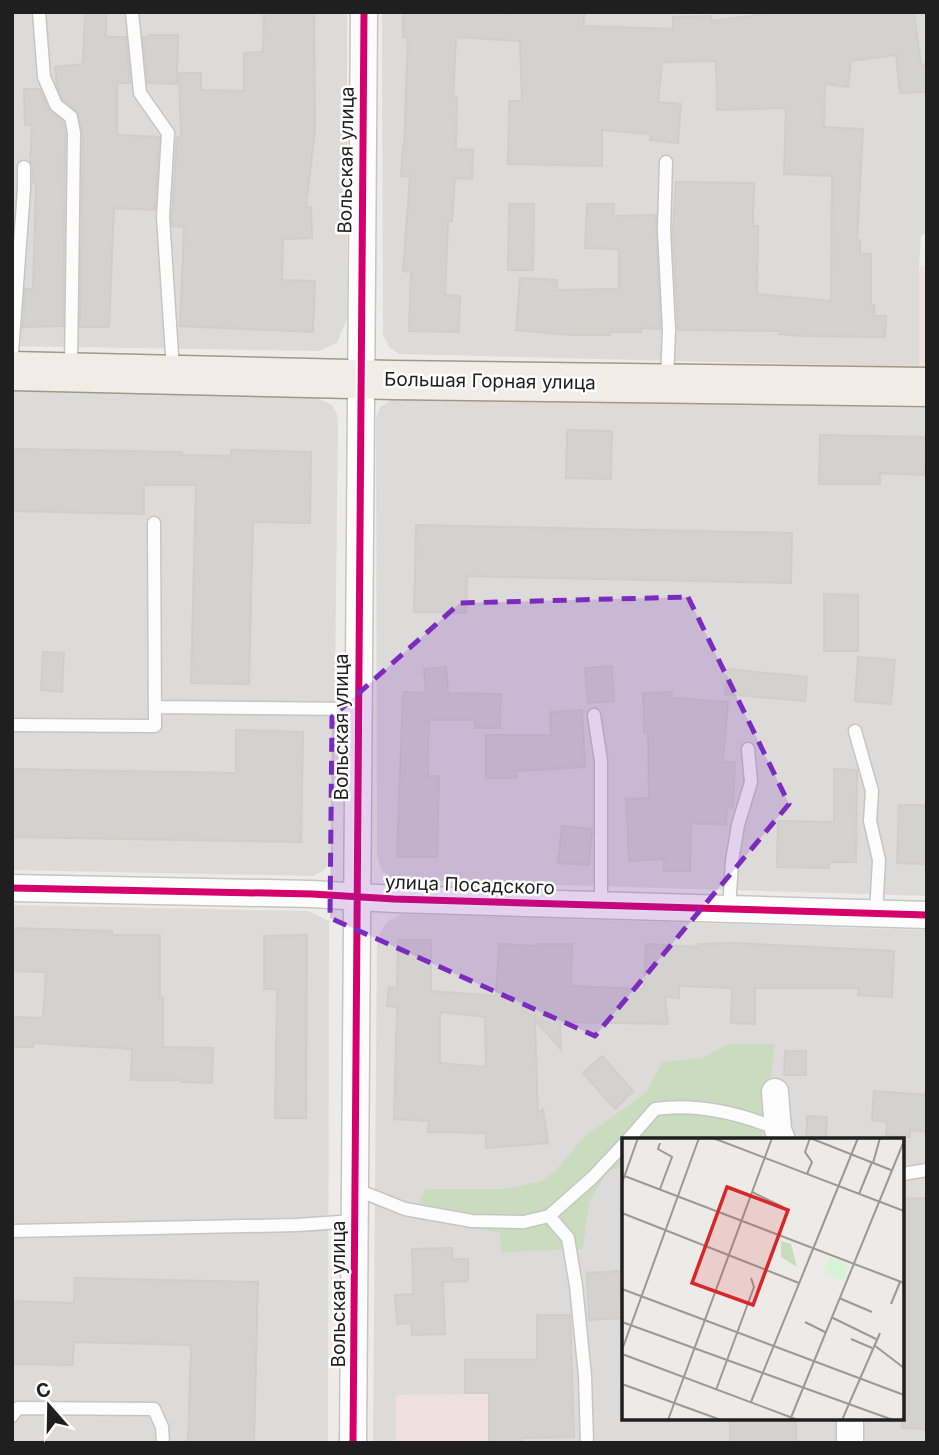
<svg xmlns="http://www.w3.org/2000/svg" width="939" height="1455" font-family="Inter,sans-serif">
<rect width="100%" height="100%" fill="#edebe8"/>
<!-- residential -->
<path fill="#dcdbd9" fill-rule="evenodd" d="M12,12H347V318L337,343L319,351L12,346Z
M382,12H927V232L921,236L919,266V367L399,354L390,348L383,335Z
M12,390L316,398L332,405L337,414L338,425L333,851L330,863L323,871L312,876L12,870Z
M394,398L927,408V896L395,880L381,870L377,855L376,417L380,407Z
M12,905L309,911L329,921L328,1443H12Z
M402,914L927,930V1443H373L377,939L387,922ZM624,1140H902V1418H624Z"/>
<!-- commercial -->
<path fill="#efdfde" d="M919,266H927V367H919Z
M519,1393L522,1443H396V1395Z"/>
<!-- forest -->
<path fill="#c9dcbd" d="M728,1044H775L771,1075L762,1098V1140H624V1166L608,1171L589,1201L583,1249L501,1252L500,1233L444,1222L420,1201L425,1189H505L542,1181L558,1168L584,1137L646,1093L662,1062L703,1058Z"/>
<!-- building -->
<path fill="#d4d2cf" stroke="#d1cdc9" stroke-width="2" fill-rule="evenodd" d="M85,12H106V37H126L130,83H117V135L159,137L155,210L114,208L109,327H80L83,132L77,111L63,100L57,86L55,67L83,64Z
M264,12H314L315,130L306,208L311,207L312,238L283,239L282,280L315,281L313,332L180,326L184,227L172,226V217L177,137H181L179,73H201V90L244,91V53L263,52Z
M403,12H487L513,15V12H585L583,26L673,29V17L711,16V21L781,12H914L921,65L927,64V92L900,93L896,55L851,61L848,87L825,84L824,127L863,129L857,240H860V254H871V305H874V316H886L885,337L803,336L779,334V331L678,330L673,230L676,182L754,183L753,226H758L757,294L831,301L832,176L784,174L786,108L717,110L716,61L662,62L658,102L681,104L678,143L650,140L651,134L602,130V166L508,164L509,101H522L520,41L456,37L453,97H457L456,149L473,150L472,179L455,178L452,221H448L445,295L460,296L459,332L409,331L411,272L403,271L410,176H401L403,147H404L408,37H403Z
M149,35H178L177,84L148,83L143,37H149Z
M24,89H40L48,109L63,122L65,134L63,326L23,327L25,289H33L36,183H33V167L30,161L32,124L25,125Z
M509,204H534L533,270H508Z
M587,204H614L613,216L656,215L660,329L641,328V332H610V335H571L516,330L520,278L557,280L556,290L619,289V249L585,248Z
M567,430L612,431L611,479L566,478Z
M820,435L926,437L924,475L880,473V484H819Z
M12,449L182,452L181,455L231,456V450L311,452L310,523L253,522L249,684L191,683L196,485H144V514L12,511Z
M416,525L792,533L791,583L467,576L466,613L414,612Z
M824,594L858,595V651H824Z
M43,652L64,653L62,692L41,690Z
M858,657L895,660L891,704L855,701Z
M612,666L614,701L588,703L585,668Z
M446,667L448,693L501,694L500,728H475V720H429L428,776H439L437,857H397L403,692L426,693L424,669Z
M728,669L807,677L805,701L725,694Z
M672,692V698L728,702L723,762H735L733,808L727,807L726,825L691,823L690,871H664V859L629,861L626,799L649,798L648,733H644L643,693Z
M582,710L585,767L516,771V778H486V735H551L550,712Z
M236,730L303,732L301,842L12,837V769L236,773Z
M834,769L857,770L856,862H829V868L777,867L778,821L834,822Z
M899,805H927V864L897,863Z
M562,826L592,829L589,865L558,863Z
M12,928L112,931V935H160V998H163V1047L213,1048L212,1083L181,1082V1080H131L132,1049L33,1043V1047H12V1017L43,1018L46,972L12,971Z
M307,935L306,1118H275L277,989H264V936Z
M398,940H431V991L496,996L499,944L537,946V944H572L571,986L644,989L646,944L698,947V944L732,943L894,951L892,997L858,995L859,988H755V1024L731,1023L732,988L679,986V998L665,997L668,1024L560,1022L561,1049L535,1020L538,1113L543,1109L548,1143L486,1148V1133L428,1132L429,1121L394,1119L397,1007L387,1006L389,987L397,988ZM440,1012L485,1017L486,1067L440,1063Z
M785,1051H806V1075H784Z
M602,1056L633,1091L615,1109L583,1073Z
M874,1091L927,1095V1132L910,1130V1137L886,1135L887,1122L872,1120Z
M807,1116L827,1117L826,1140L806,1139Z
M927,1198V1429L902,1428V1199Z
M452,1248L453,1259H468V1281L443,1282L445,1334L412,1335L411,1323L397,1324L395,1295L413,1294L412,1249Z
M619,1271L621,1318L589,1320L587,1273Z
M75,1278L258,1282L254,1443H188L191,1345L74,1342L73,1365L12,1364V1301L74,1303Z
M537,1315H570L574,1437L522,1438V1443H489V1393H465V1360H537Z
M796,1419V1443L730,1442V1420Z"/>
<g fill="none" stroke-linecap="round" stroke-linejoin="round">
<!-- lane casing -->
<g stroke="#c6c5c4" stroke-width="15">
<path id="lane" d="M39,12L44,77L56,105L71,117L74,133L71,368
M132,12L140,93L168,133L163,217L173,370
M666,162L664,230L669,330L667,380
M12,353L24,189V167
M155,707L357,709
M594,715L601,761V905
M12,725L155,726L154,523
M855,731L872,791L870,821L879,860L876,913
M729,909L732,861L738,825L751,782L748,749
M628,1140L655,1109C695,1103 740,1113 777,1129
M902,1174L927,1170
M355,1189L405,1209L472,1221L524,1222L549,1216L593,1177L624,1144
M549,1216L568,1238L576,1286L585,1376L587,1443
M12,1231L297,1225L354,1221
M12,1416L18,1408L154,1409L162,1427L163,1443"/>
</g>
<!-- street casing -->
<g stroke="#c6c5c4" stroke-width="29">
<path id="street" d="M12,888L312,894L394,899L927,915
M775,1092L778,1130L782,1140
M353,1443L364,12
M850,1443V1418"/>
</g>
<!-- primary casing -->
<g stroke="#a49884" stroke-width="41">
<path id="primary" d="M12,371L393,380L927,387"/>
</g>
<!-- lane -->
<use href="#lane" stroke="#fcfcfc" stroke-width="12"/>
<!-- street -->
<use href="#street" stroke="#fcfcfc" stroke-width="26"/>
<!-- primary -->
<use href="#primary" stroke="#f1ece5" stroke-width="38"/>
<!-- cycleway casing -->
<g stroke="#fff" stroke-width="11">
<path id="cycleway" d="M12,888L312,894L394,899L927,915
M353,1443L364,12"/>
</g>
<!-- cycleway -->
<use href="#cycleway" stroke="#d6006c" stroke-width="7"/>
</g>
<!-- marked area -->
<path fill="#7b2cbf" fill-opacity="0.2" stroke="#7b2cbf" stroke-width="5" stroke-dasharray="14 9" stroke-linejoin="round" d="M688,597L789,804L595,1036L330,918L332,717L460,603Z"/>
<g text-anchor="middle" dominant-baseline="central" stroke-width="5" stroke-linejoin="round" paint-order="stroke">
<!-- street labels -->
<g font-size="19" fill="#1f1f1f" stroke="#fff">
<text transform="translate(346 160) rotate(-89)">Вольская улица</text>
<text transform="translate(490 381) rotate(1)">Большая Горная улица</text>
<text transform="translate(341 727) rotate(-90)">Вольская улица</text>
<text transform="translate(470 885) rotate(2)">улица Посадского</text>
<text transform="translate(338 1294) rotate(-90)">Вольская улица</text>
</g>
</g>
<!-- overview -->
<g transform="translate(622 1138)">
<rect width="282" height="282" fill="#edebe8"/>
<path d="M159,103L169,106L175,129L159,119Z" fill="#c9dcbd"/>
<path d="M208,119L226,126L222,143L201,135Z" fill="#d6f3d5"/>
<path fill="none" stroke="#9b9998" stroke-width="2" d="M91,0L282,73M188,0L269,32M251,25L258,0M185,36L190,24L183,14L188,0M0,37L282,145M0,45L16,0M38,51L50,19L36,11L38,5M130,54L161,69M237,56L250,24M0,75L177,145M191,111L236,0M0,151L282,257M217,160L250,174M269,166L278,144M209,179L254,201M0,184L271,282M183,184L203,194M229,201L250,210M252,207L282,230M0,212L77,0M0,216L176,282M0,246L99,282M94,252L132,149L129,140M129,264L191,111M46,282L150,0M168,282L282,3M220,282L258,195"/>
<path fill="#d62828" fill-opacity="0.15" stroke="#d62828" stroke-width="3.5" d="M105,49L166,72L131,167L70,145Z"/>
<rect width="282" height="282" fill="none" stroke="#1f1f1f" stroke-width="3.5"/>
</g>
<!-- border -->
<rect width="939" height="1455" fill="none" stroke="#1f1f1f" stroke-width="28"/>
<!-- north arrow -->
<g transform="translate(49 1406) rotate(340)" stroke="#ffffff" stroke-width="5" paint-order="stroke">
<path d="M0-5L12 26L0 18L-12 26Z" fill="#1f1f1f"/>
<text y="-10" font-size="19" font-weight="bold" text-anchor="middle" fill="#1f1f1f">С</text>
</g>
</svg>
